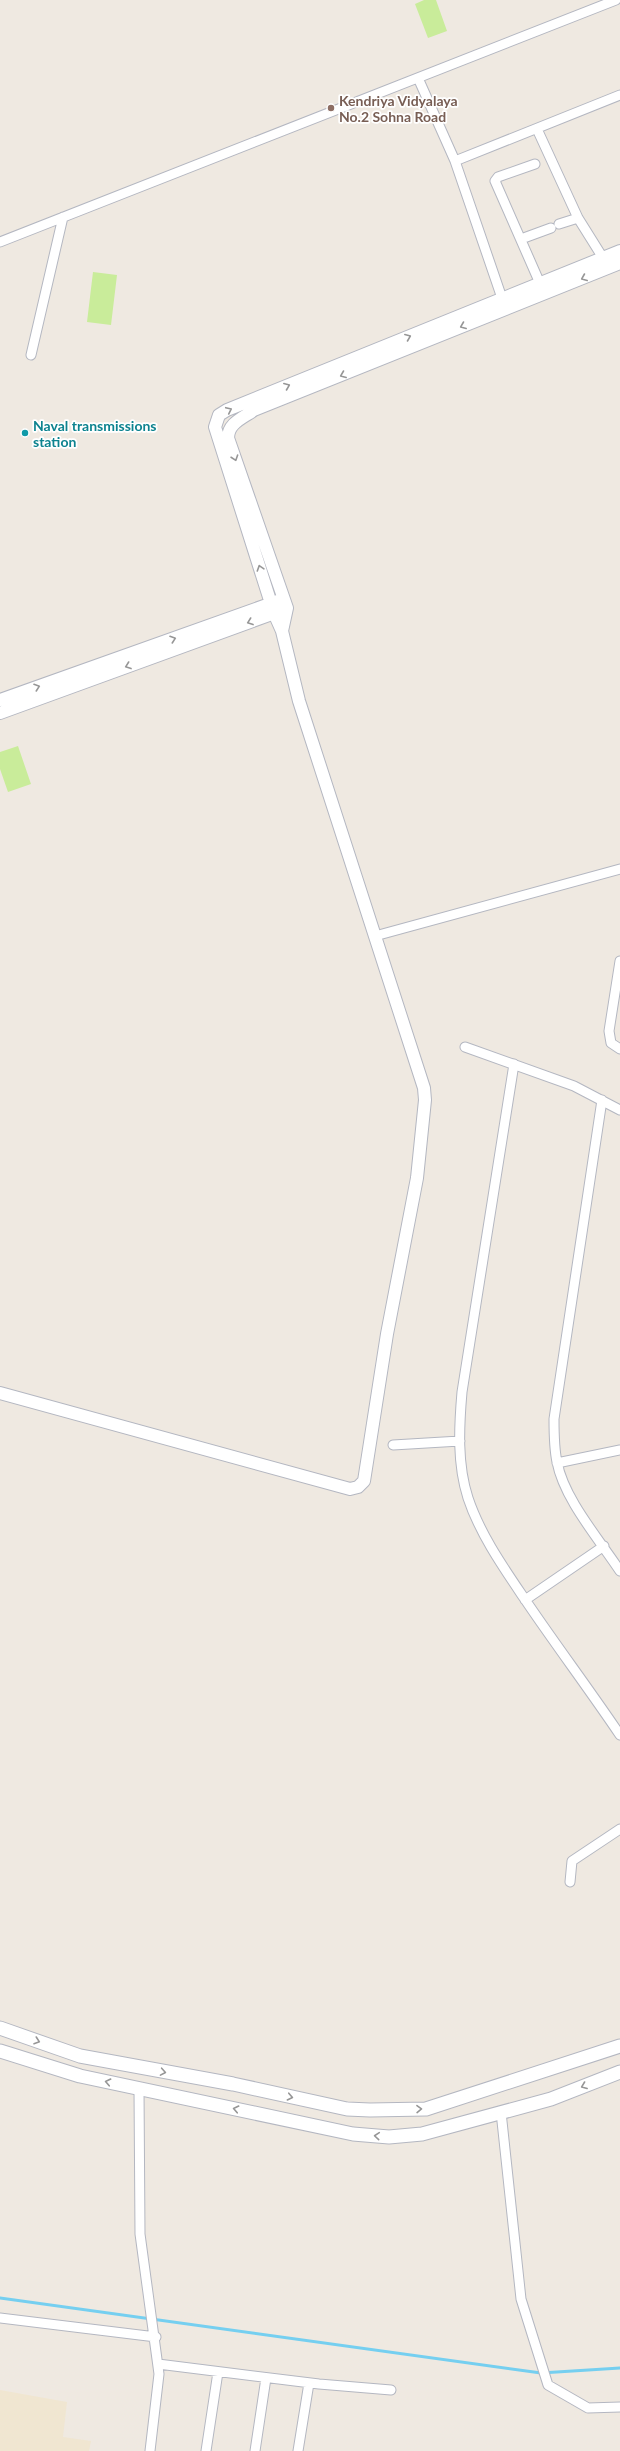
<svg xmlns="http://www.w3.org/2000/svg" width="620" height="2451" font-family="Lato,sans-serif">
<rect width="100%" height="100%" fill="#efe9e1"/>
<!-- education -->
<path fill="#f0e6d1" d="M0,2390L67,2402L63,2437L91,2441L89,2451H0Z"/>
<!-- pitch -->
<path fill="#c9ec9a" d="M424,0H436L447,31L428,38L415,4Z
M93,272L117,275L111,325L87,322Z
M18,746L31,784L8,792L0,769V752Z"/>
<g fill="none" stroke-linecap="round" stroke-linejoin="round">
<!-- stream -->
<path stroke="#75cff0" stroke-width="3" d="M0,2298L541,2373L620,2368"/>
<!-- minor casing -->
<g stroke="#b4b7c1" stroke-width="11">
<path id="minor" d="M418,78L455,161L504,304
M537,129L578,218L603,258
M455,161L620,95
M535,164L498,177L495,181L542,288
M559,224L578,218
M521,239L551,228
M0,242L616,0
M31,355L63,217
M375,936L620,869
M620,961L609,1031L611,1043L620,1049
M465,1047L574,1086L620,1110
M514,1064L462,1392C459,1427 457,1464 468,1498C480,1534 503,1567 524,1598C555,1644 589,1689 620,1735
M602,1100L554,1419C554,1433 554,1448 557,1462C564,1499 599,1539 620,1571
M393,1445L460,1441
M557,1463L620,1450
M525,1600L604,1546
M570,1882L572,1861L620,1829
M139,2089L140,2234L159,2374L150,2451
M501,2112L521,2299L548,2385L588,2408L620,2407
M0,2318L156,2337
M158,2364L319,2384L391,2390
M206,2451L218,2372
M255,2451L266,2378
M298,2451L309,2383"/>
</g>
<!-- tertiary casing -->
<g stroke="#b4b7c1" stroke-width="14">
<path id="tertiary" d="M282,631L287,608L228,438C228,423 243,418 254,410L620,263
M0,700L278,601
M0,713L280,611
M0,1393L350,1489L358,1487L364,1481L387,1334L417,1178L425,1100L424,1088L299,701L282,631L274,613L215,427L219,415L227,410L620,251"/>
</g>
<!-- secondary casing -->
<g stroke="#b4b7c1" stroke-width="15">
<path id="secondary" d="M0,2028L80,2056L233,2084L347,2109L370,2110L426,2109L620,2046
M0,2051L80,2076L353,2134L389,2137L422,2134L551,2099L620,2072"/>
</g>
<!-- minor -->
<use href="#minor" stroke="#fff" stroke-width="9"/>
<!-- tertiary -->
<use href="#tertiary" stroke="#fff" stroke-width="12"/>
<!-- secondary -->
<use href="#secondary" stroke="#fff" stroke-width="13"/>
</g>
<!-- one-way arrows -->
<defs><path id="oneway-chevron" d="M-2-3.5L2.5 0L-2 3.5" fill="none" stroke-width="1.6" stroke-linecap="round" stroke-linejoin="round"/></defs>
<g stroke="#969696">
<use href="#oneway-chevron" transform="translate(584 278) rotate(157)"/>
<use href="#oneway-chevron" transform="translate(463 326) rotate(158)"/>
<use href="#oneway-chevron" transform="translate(408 337) rotate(-22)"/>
<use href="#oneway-chevron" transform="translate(343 375) rotate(158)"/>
<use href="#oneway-chevron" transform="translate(287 386) rotate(-22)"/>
<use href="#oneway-chevron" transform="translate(229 410) rotate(-25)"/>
<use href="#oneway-chevron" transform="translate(235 458) rotate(71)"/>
<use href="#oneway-chevron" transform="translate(260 568) rotate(-108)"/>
<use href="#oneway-chevron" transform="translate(250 622) rotate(160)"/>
<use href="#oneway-chevron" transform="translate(173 639) rotate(-19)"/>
<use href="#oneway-chevron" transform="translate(128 666) rotate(160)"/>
<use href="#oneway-chevron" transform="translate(37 687) rotate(-19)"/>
<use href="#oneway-chevron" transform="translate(37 2041) rotate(19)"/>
<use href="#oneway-chevron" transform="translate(163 2072) rotate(10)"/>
<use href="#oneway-chevron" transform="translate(108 2082) rotate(-168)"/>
<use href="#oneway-chevron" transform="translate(584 2086) rotate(159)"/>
<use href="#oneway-chevron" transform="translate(290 2097) rotate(12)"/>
<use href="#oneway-chevron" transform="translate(236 2109) rotate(-168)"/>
<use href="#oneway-chevron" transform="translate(419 2109) rotate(-1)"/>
<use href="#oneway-chevron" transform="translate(377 2136) rotate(-175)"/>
</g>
<!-- markers -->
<circle fill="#8d6e63" stroke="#fff" stroke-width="1.5" cx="331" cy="108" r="4"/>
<circle fill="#0f9aa8" stroke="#fff" stroke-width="1.5" cx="25" cy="433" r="4"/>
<g text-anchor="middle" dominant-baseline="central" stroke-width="3.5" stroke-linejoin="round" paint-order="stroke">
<!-- education labels -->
<g font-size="14" font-weight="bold" fill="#785e54" stroke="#fff" text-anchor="start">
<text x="339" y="100">Kendriya Vidyalaya<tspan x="339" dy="16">No.2 Sohna Road</tspan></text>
</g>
<!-- culture labels -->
<g font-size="14" font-weight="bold" fill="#0d838f" stroke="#fff" text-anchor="start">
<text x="33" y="425">Naval transmissions<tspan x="33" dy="16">station</tspan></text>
</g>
</g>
</svg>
